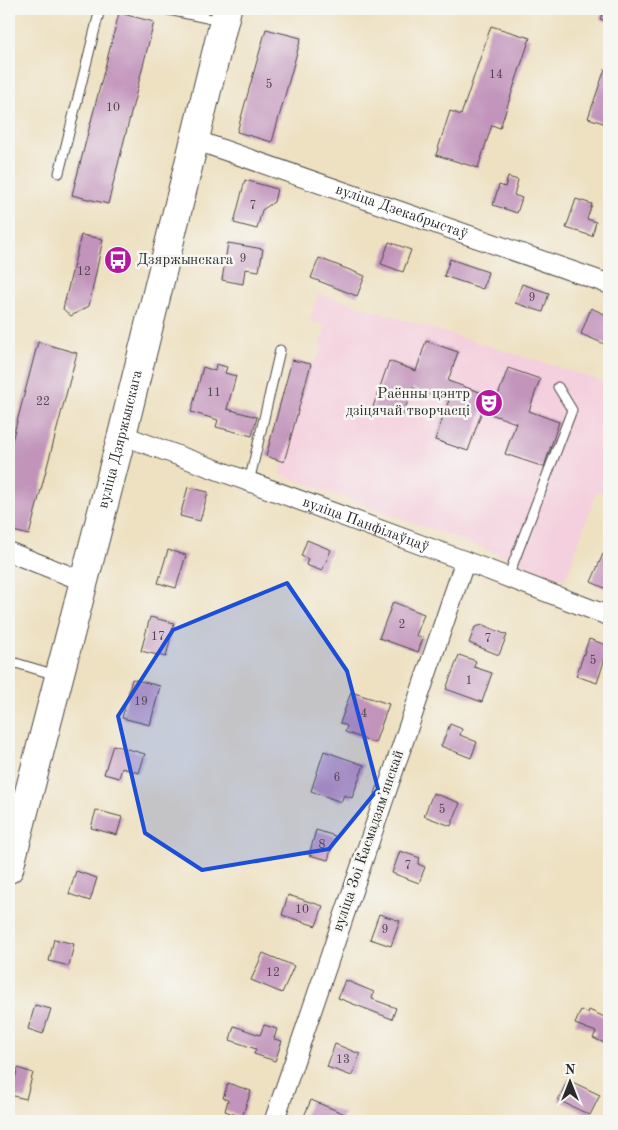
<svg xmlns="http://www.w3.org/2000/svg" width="618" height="1130" font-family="'Old Standard TT',serif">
<rect width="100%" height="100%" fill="#f6f6f2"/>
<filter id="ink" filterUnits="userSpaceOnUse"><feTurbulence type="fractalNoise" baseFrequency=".02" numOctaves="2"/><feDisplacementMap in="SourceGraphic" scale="10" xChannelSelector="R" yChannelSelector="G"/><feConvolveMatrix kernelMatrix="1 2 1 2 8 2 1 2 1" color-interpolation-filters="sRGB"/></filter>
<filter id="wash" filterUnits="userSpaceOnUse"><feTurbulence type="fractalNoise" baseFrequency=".0096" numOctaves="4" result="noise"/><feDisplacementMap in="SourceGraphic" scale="20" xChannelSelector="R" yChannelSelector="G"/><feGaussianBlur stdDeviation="1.12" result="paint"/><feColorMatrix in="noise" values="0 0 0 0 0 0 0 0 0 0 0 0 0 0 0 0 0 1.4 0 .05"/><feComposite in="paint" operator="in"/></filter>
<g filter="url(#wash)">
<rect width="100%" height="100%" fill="#eee1c2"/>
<!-- built -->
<path fill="#f4cfdd" d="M318,293L605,382L599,396L609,401V495L597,491L565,580L490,551L280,474L311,364L319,356L325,326L310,321Z"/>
<g id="blocks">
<!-- building -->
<path fill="#c294bc" d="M604,9H609V22L600,19Z
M119,13L154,22L108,204L72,195Z
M491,26L530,38L500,128L492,125L478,168L436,155L450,111L461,115Z
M266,29L301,38L272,142L237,132Z
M605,69L609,70V125L588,118Z
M508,177L518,180L514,195L522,198L517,213L493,205L499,185L505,187Z
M245,180L277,189L274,202L262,210L257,229L234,223Z
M576,199L592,204L587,219L596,222L592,236L566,228Z
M81,235L103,239L89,306L71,316L63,309Z
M389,242L411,250L403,272L381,264Z
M228,243L263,249L259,271L245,269L243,284L222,280Z
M319,258L365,276L357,296L311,278Z
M450,259L488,272L483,289L444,276Z
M522,284L549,293L543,312L515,303Z
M591,308L609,316V346L581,334Z
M426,341L458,352L448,381L497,398L508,368L540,379L529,411L559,422L544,467L505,454L516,423L482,411L468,451L435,440L449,400L413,388L402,417L373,407L389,361L416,371Z
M38,342L77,353L29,535L9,530V452Z
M292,360L311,364L284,462L266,456Z
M216,364L227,367L225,373L236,376L227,409L257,417L252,436L216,427L218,420L191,412L203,367L215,371Z
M188,487L208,492L200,521L180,516Z
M307,540L331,550L322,571L306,565L308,559L301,556Z
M168,550L186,555L176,588L158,583Z
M603,554L609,556V590L591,582Z
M393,602L424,614L416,636L423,638L418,652L379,638Z
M150,617L174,623L166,657L141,651Z
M483,625L507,635L499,655L469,643L475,627Z
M589,639L609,646L597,683L576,676Z
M459,655L476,661L474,667L492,673L482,702L446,689Z
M132,679L160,686L150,725L122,718Z
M351,692L389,704L375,743L345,732L347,726L340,723Z
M450,724L462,729L460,735L477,742L471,758L441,746Z
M113,745L145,754L139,773L122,768L119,778L104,774Z
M324,751L364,765L352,798L344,795L341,802L311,791Z
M433,793L460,803L451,826L424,816Z
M96,810L122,817L117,835L91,828Z
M316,830L335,836L328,860L309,855Z
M400,851L420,858L418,864L425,867L419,883L392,873Z
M76,871L97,878L90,901L69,894Z
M288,895L323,906L316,926L282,915Z
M379,914L400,921L391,946L370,939Z
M54,939L74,944L69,966L49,961Z
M263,953L294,966L282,993L251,980Z
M345,980L374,992L372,999L396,1008L392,1019L338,998Z
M35,1005L51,1009L43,1034L28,1029Z
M581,1010L588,1013L589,1010L609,1019V1045L593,1038L596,1032L575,1024Z
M264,1025L277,1029L274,1039L282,1041L275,1061L254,1054L256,1049L230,1040L234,1026L260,1035Z
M335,1044L360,1054L352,1076L327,1067Z
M18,1068L33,1073L26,1099L10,1095Z
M568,1080L600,1095L590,1115L558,1100Z
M228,1083L251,1091L242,1117L225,1111L228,1100L223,1098Z
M311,1100L345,1114L341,1121H302Z"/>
</g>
</g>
<g filter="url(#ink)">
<use href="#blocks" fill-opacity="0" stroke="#484642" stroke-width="1"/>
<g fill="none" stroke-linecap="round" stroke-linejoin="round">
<!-- service casing -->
<g stroke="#484642" stroke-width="11">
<path id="service" d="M164,9L221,21
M59,173L100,9
M249,482L280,350
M508,577L572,410L558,387
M9,661L56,675"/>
</g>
<!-- minor casing -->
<g stroke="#484642" stroke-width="21">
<g id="minor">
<path id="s1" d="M195,140L609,284"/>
<path id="s2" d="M122,435L465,561L609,616"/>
<path d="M9,552L83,581"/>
<path d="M274,1121L465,561"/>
</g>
</g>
<!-- primary casing -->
<g stroke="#484642" stroke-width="30">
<g id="primary">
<path id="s3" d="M9,869L122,435L227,9"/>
</g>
</g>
<!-- service -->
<use href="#service" stroke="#fff" stroke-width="9"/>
<!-- minor -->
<use href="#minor" stroke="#fff" stroke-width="19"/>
<!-- primary -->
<use href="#primary" stroke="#fff" stroke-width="28"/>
</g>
</g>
<!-- marked area -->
<path fill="#1d4ed8" fill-opacity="0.2" stroke="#1d4ed8" stroke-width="4" stroke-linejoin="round" d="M287,583L347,671L378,789L329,849L202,870L145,833L118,716L173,630Z"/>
<!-- icons -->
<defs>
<g id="bus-disc" transform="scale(1.4375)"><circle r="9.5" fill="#b5179e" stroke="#f6f6f2"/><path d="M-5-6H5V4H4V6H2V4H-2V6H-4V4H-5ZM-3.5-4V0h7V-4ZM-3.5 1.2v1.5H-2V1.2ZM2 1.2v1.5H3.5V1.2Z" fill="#fff"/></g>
<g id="theatre-disc" transform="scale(1.4375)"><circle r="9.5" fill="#b5179e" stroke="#f6f6f2"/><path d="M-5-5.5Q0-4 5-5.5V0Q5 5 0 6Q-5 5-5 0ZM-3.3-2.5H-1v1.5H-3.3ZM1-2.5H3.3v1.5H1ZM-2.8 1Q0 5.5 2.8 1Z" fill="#fff"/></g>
</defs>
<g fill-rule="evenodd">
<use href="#bus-disc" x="118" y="260"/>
<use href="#theatre-disc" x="489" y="403"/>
</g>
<g text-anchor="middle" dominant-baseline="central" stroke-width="5" stroke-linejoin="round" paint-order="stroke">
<!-- number labels -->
<g font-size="12" fill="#51454f">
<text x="496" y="75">14</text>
<text x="269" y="85">5</text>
<text x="113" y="108">10</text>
<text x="253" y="206">7</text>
<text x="243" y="259">9</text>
<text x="84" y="272">12</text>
<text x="532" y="298">9</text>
<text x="214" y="393">11</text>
<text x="43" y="402">22</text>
<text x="402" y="625">2</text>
<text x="158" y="637">17</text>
<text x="488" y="639">7</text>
<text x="593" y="661">5</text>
<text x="469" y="681">1</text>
<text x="141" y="702">19</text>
<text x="364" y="714">4</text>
<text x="337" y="778">6</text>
<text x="442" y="810">5</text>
<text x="322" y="845">8</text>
<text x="408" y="866">7</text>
<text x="302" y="910">10</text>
<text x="385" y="930">9</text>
<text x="273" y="973">12</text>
<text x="343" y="1060">13</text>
</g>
<!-- street labels -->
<g font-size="15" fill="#2b2b2b" stroke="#f6f6f2">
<text stroke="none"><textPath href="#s1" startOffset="219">вуліца Дзекабрыстаў</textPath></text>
<text stroke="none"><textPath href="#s3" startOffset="444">вуліца Дзяржынскага</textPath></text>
<text stroke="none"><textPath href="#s2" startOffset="260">вуліца Панфілаўцаў</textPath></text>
<text transform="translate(369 841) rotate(-71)">вуліца Зоі Касмадзямʼянскай</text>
</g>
<!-- poi labels -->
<g font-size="15" fill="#2b2b2b" stroke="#f6f6f2" text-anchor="start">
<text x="137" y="260">Дзяржынскага</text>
<text x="470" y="394" text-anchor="end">Раённы цэнтр<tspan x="470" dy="17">дзіцячай творчасці</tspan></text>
</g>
</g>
<!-- margin -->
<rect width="618" height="1130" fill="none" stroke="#f6f6f2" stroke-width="30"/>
<!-- north arrow -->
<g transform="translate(570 1082)" stroke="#f6f6f2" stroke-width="4" paint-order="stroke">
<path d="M0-4L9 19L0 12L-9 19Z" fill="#2b2b2b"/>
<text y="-8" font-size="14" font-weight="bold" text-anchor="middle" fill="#2b2b2b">N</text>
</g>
</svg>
